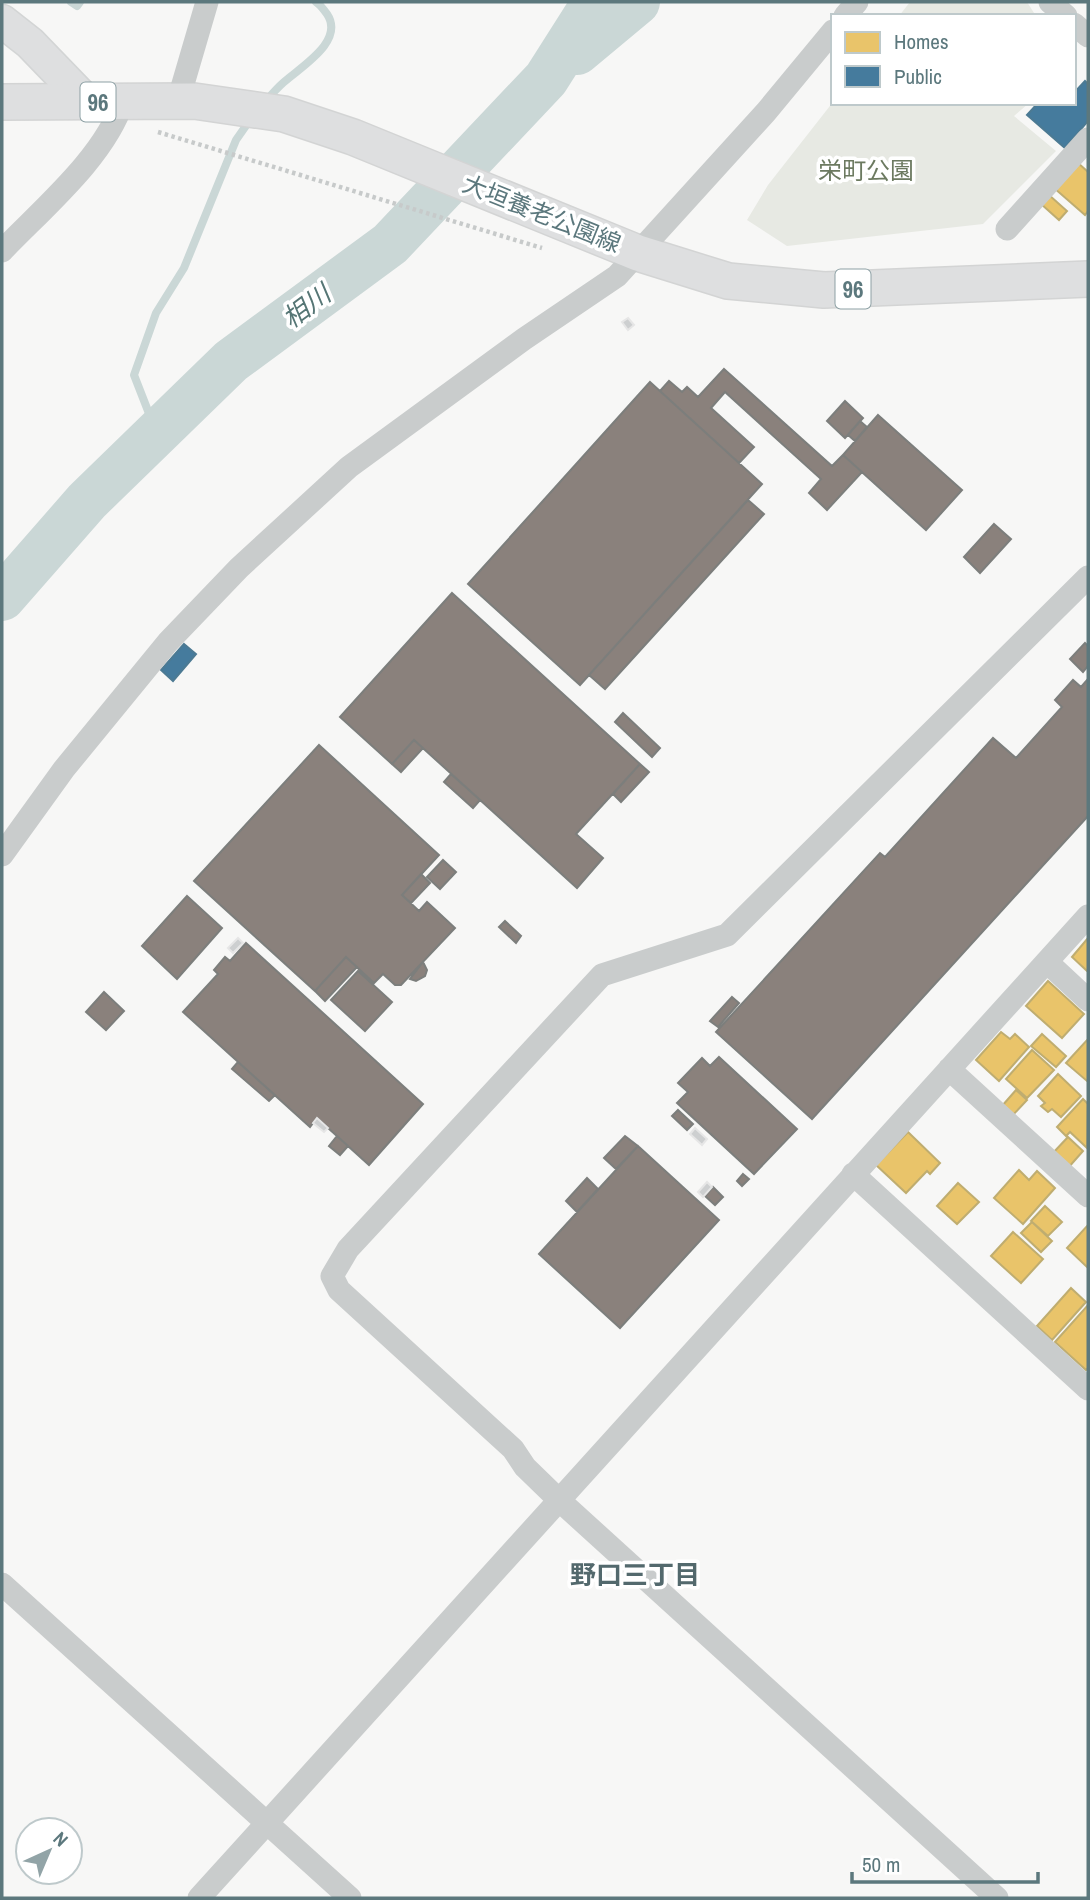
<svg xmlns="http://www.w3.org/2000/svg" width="1090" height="1900" font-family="'Archivo Narrow','Noto Sans JP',sans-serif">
<rect width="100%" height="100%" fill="#f7f7f6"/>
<!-- green -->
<path fill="#e7e9e3" d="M910,2H1027L1036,16H899Z
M833,102L1029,103L1014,116L1056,151L983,224L787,246L747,220L768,185Z"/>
<!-- homes -->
<path fill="#e9c46a" stroke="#bfad70" stroke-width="2" d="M1077,162L1088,172V211L1085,215L1054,188Z
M1049,195L1067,211L1059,220L1041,204Z
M1088,938V971H1087L1072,957Z
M1048,981L1084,1014L1062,1038L1026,1006Z
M1001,1032L1010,1039L1015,1034L1029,1047L999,1081L976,1060Z
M1042,1034L1066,1056L1056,1067L1031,1046Z
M1088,1039V1080L1087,1081L1066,1063Z
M1032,1050L1054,1070L1027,1098L1006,1079Z
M1058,1074L1081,1096L1061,1117L1052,1109L1048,1112L1041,1106L1045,1103L1038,1096Z
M1016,1090L1027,1100L1013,1115L1002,1106Z
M1083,1099L1088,1104L1087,1148L1070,1132L1066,1136L1057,1127Z
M908,1132L940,1163L930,1174L927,1171L906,1193L876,1165Z
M1068,1137L1083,1151L1068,1168L1052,1154Z
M1019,1170L1029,1180L1037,1171L1055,1188L1023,1224L994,1198Z
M958,1183L979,1202L957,1224L937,1206Z
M1045,1206L1062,1222L1048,1236L1031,1221Z
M1032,1222L1052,1241L1041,1252L1021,1233Z
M1088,1225V1268L1067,1248Z
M1013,1232L1043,1259L1021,1283L991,1256Z
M1071,1288L1086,1302L1052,1340L1037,1326Z
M1088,1305V1368L1086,1370L1055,1342Z"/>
<!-- public -->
<path fill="#457b9d" stroke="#4c7a93" stroke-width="2" d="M1085,81L1088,84V121L1065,148L1027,115L1038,103H1053L1056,106L1059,103H1074V93Z
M184,644L196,654L173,681L161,670Z"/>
<!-- industry -->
<path fill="#8a817c" stroke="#7c7e7c" stroke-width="2" d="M724,369L832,466L843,455L862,472L827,510L809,493L821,479L725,392L711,408L754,447L739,463L660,391L669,381L682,392L687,387L698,397Z
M650,382L762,484L580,685L468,584Z
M845,401L863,418L845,438L827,421Z
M878,415L962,490L926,530L843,455Z
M860,421L867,427L855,441L848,435Z
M748,500L764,514L605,689L589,675Z
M994,524L1011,539L980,573L964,557Z
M452,593L640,764L576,834L603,858L577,888L414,740L392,764L340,717Z
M1085,643L1088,646V666L1083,672L1070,659Z
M1088,679V816L812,1119L716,1032L880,853L885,857L993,738L1016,758L1062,707L1055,700L1073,680L1081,687Z
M623,713L660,748L652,757L615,722Z
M414,740L423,748L401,772L392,764Z
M319,745L439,855L402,895L419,911L427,902L455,928L401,985H395L383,974L374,983L346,957L315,991L194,881Z
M640,764L649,772L621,802L613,794Z
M451,774L480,800L473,808L444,782Z
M443,860L456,872L440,889L427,877Z
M421,874L430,883L411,903L402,895Z
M187,896L222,928L177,979L142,946Z
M505,921L521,936L516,943L499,927Z
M246,943L423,1104L369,1165L317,1118L310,1127L183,1012L218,974L214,970L225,957L230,961Z
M346,957L357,967L325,1001L315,991Z
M423,962L427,970L425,976L416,981L410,979Z
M358,971L392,1002L365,1031L331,1000Z
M104,992L124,1011L106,1030L86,1012Z
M732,997L739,1003L718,1027L710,1021Z
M719,1057L797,1129L754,1174L677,1103L688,1092L678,1083L702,1058L710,1066Z
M238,1062L275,1095L269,1101L232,1069Z
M678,1110L693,1124L687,1130L672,1116Z
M337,1136L348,1146L340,1155L329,1146Z
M625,1136L638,1146L616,1169L604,1158Z
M638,1146L719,1220L620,1328L539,1254Z
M743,1174L749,1179L742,1186L737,1181Z
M587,1178L598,1189L577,1212L566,1201Z
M713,1187L723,1197L715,1205L705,1196Z"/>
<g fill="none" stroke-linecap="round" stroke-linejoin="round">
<!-- stream -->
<path stroke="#cad7d6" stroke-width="8" d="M71,2L77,6L80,2
M265,102C271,95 277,88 284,82C302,66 345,41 327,14C323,9 321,5 316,2
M157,434L134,375L156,313L184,268L236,140L250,120"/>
<!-- river -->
<path stroke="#cad7d6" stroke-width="46" d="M577,52L637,2
M2,598L87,501L231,361L390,244L546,79L595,2"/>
</g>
<!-- building -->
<path fill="#cdcfd0" stroke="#e6e6e6" stroke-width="2" d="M628,318L634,325L628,330L622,322Z
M238,938L243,943L233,953L228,948Z
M317,1118L328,1128L324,1132L313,1123Z
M695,1128L707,1139L702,1145L690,1134Z
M707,1182L712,1187L703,1197L698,1192Z"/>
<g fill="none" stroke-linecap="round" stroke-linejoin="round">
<!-- secondary casing -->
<g stroke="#d3d5d5" stroke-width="35">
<path id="secondary" d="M2,21L30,43L87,102"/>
</g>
<!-- primary casing -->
<g stroke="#d3d4d4" stroke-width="38">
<path id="primary" d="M2,102L194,101L284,114L353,137L638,253L728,281L824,290L1088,279"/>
</g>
<!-- path -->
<path stroke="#c7caca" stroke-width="4.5" stroke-dasharray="3.5 3.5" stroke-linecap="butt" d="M158,132L542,248"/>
<!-- street -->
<path stroke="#c9cccc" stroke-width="23" d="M1050,2L1066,16
M845,16L857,2
M1074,24L1088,36
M178,101L207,2
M1007,229L1088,139
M2,251C42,209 105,157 123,101
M2,855L64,769L168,642L239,568L349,467L524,339L617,276L766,112L833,31
M1047,962L1088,1000
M949,1069L1088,1196
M853,1174L1088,1389
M2,1584L350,1898
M199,1898L1088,916
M997,1898L559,1500L525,1467L513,1449L339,1290L332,1276L348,1249L602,975L727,935L1088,577"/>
<!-- secondary -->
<use href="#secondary" stroke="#dedfe0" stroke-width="32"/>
<!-- primary -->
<use href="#primary" stroke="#dedfe0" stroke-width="35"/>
</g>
<g text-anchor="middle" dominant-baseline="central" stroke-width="7" stroke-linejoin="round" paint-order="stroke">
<!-- shield labels -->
<g fill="#fff" stroke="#8da0a4" stroke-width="2">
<rect x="80.5" y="82.5" width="35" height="39" rx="5"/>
<rect x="835.5" y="269.5" width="35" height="39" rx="5"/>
</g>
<g font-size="23" font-weight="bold" fill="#5c787d">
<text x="98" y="102">96</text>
<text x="853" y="289">96</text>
</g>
<!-- park labels -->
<g font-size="24" fill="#6c7a60" stroke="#fff">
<text x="866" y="170">栄町公園</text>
</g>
<!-- street labels -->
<g font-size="24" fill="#5c787d" stroke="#fff">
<text transform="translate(542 213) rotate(22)">大垣養老公園線</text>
</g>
<!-- water labels -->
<g font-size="26" font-style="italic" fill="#567675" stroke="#fff">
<text transform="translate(306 306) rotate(-37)">相川</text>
</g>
<!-- neighbourhood labels -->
<g font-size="26" font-weight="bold" fill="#53696d" stroke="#fff">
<text x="635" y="1574">野口三丁目</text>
</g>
</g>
<!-- border -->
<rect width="1090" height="1900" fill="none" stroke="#5c787d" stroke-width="7"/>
<!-- legend -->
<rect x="831" y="14" width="245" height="91" fill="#ffffff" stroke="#bec9cb" stroke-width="2"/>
<rect x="845" y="32" width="35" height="21" fill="#e9c46a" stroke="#bec9cb" stroke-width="2"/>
<text x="894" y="49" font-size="21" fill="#5c787d">Homes</text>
<rect x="845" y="66" width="35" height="21" fill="#457b9d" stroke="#bec9cb" stroke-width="2"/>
<text x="894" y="84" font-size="21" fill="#5c787d">Public</text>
<!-- north arrow -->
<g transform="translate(49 1851) rotate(44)"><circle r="33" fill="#ffffff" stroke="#bec9cb" stroke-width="2"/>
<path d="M0-5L12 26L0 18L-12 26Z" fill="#92a4a7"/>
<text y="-10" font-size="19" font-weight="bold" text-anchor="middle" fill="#5c787d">N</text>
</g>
<!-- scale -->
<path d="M852 1872v10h186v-10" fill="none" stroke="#5c787d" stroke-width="3.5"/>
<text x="862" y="1872" font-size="21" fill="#5c787d" stroke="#ffffff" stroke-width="5" paint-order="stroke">50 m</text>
</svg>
